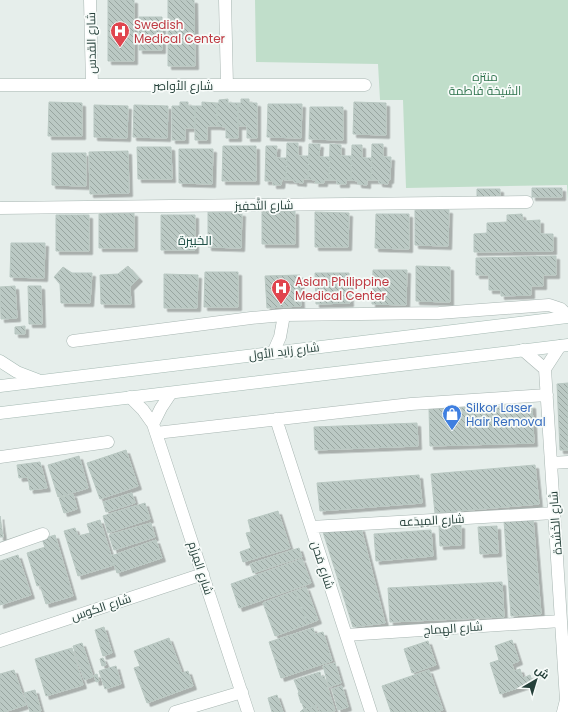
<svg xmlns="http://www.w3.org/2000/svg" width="568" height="712" font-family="Poppins,Cairo,sans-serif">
<defs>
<pattern id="building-back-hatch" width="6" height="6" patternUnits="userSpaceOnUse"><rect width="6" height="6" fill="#bbc9c4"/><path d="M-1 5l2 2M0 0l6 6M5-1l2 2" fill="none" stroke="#98a5a0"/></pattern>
<filter id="shadow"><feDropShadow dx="3.5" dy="3.5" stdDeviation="0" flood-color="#0004"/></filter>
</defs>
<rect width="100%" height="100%" fill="#e6eeeb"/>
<!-- green -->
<path fill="#c0deca" d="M255,0H568V201L567,185L406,188L403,100H380L378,64L256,62Z"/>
<!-- building -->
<path fill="url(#building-back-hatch)" stroke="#b9c8c2" filter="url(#shadow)" d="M108,0H134V61H108Z
M168,0H194L195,66H168Z
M139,17H162V50H139Z
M228,99V103H238V138H226V127L217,126V103H219V100Z
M241,99H249V103H257V138H247V126H238V103H241Z
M49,102L82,103V136H48Z
M180,102H188V106H195V128H185V140H172V106H180Z
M202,102L217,103V126H207V140H195V106H202Z
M354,102L386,103V135L353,134Z
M268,104H302L301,138L267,137Z
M94,105L128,106L127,138L94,137Z
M134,105L168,106L167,138L133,137Z
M310,107H343V140L309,139Z
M287,143H298V156H309L308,179H303V183L294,182V180H286Z
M309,144H320L319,157H330L329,180H324V183H315L316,180L308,179Z
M330,144L341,145V156H351V180H346V184H337V180H329Z
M372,144H383V157H391L390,180H388V184L379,183V180H371Z
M352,145H362V158H372L371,180H367V185L358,184V181L351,180Z
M223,146H256V181H222Z
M266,146H277L276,158H287L286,180L282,179L281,185H273V181H265Z
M137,147H171L172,179H138Z
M179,149H213L212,184L179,183Z
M128,151L129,193L90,194L89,152Z
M52,153H86V186L52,185Z
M532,188H562V197H532Z
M477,189H500V198L477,197Z
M415,210H449L448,246L415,245Z
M295,211V244H262V212Z
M208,212L242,213L241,248L208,247Z
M315,212L349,213L348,247H315Z
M134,213V248H99V214Z
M376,214H409V249L375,248Z
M522,214L523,221L540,220V234H553V251L474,252V234L487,233V223L507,222V215Z
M56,215H89V251H56Z
M161,215H195V250H161Z
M11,243H45L44,278L10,277Z
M556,256V275H543V286H531V295L501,296V290H489V275H476V258Z
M128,266L139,278L130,287L131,304H101L100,275L118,274Z
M416,266L450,267V302L416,301Z
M63,267L72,273H92L90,303H61L60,284L54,277Z
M373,270H407L406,305L372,304Z
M205,272H238V307H204Z
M315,273H349L350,303L316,304Z
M164,274L198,275L197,308H164Z
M300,275L301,306L267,308L265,276Z
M15,286L17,318L1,319L0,287Z
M28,286H41L42,324H29Z
M25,326V334H15V327Z
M568,383V450H560L557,384Z
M532,405L534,443L430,446L429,409Z
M417,423L418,446L315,450L314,427Z
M126,450L138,486L100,499L87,463Z
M79,456L88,488L58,497L48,465Z
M40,462L47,488L30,490L28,477L19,478L17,465Z
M535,465L539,504L435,513L431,474Z
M419,475L422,503L320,511L317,483Z
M132,493L135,503L106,512L103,502Z
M73,494L77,509L64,513L59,498Z
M145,503L150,519L108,533L103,516Z
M278,511L290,548L243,562L240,552L251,548L246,533L251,532L248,520Z
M0,516L3,537H0Z
M533,519L541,614L511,616L504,521Z
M100,520L114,565L78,576L64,531L75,528L78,536L90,533L87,524Z
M151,523L155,537L114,550L109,535Z
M461,525V545L440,546L439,526Z
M497,526L498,553L480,554L478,527Z
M361,528L385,623L353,627L323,532Z
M431,530L433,556L376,561L374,534Z
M55,535L73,596L46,604L40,585L37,586L27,553L45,547L42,539Z
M156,540L162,558L117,573L111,556Z
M299,548L302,557L253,573L250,564Z
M18,555L31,595L0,605V561Z
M302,559L311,583L239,608L231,584Z
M502,582L504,617L390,622L388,588Z
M306,587L318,620L308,624L295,591Z
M295,591L308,624L275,636L263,603Z
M104,627L112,653L103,656L95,630Z
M313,628L315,634L323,632L332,661L281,678L269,642Z
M169,638L182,673L188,671L193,686L147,703L134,668L140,666L134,651Z
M512,640L519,661L512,664L514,671L520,669L523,678L530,675L533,683L500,694L490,663L499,660L495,646Z
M428,641L436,665L412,673L404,649Z
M82,643L93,677L84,680L73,646Z
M72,648L83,685L46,696L35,659Z
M103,658L106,665L102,666L100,659Z
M335,663L341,683L329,687L323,666Z
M116,666L121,684L105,689L99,671Z
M14,670L26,705L4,712H0V674Z
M429,670L443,710L436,712H391L382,686Z
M320,672L321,677L324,676L335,711L320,712L318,705L304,709L302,703H301L298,693L299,692L294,680Z
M97,674L99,681L96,682L94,675Z
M342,686L348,707L338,710L332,689Z
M35,690L41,711L30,712L24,693Z
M277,695L283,712H272L268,698Z
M316,706L318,712H300L302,710Z"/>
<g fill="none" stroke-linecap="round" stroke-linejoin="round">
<!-- minor casing -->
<g stroke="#a8b6b2" stroke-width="13">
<path id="minor" d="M90,0L92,85
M225,0L227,85
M0,85H365
M0,208L527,202
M73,341L251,318L284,315L439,313L549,305L561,309L568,316
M560,346L545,369L566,700L563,712
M523,350L545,369
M273,353L280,337L284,315
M130,397L143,410L153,424L248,712
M276,419L371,712
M153,424L161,408L171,393
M156,433L411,404L547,395
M0,457L108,442
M551,463L568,462
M311,527L554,513
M0,549L43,534
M346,635L561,621
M0,641L203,574
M175,712L242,692"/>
</g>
<!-- secondary casing -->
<g stroke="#a5bab3" stroke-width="13">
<path id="secondary" d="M0,361L17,372L38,380
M0,386L568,317
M0,413L568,345"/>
</g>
<!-- minor -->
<use href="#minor" stroke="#fff" stroke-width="12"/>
<!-- secondary -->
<use href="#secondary" stroke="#fff" stroke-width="12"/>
</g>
<!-- icons -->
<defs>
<g id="hospital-pin" transform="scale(1)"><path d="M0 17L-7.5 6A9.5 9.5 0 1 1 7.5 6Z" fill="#e0444e" stroke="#f7fbf9"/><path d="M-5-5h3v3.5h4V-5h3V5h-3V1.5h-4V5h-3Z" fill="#fff"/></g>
<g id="shop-pin" transform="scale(1)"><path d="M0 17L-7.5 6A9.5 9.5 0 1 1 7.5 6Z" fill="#3f7fe0" stroke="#f7fbf9"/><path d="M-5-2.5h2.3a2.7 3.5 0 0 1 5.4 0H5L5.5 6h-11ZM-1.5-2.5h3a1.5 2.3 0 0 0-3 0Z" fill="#fff"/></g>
</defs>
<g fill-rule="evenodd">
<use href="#hospital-pin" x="120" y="31"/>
<use href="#hospital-pin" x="281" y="288"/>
<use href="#shop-pin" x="452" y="414"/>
</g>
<g text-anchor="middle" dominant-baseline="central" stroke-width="3.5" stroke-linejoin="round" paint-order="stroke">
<!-- health labels -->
<g font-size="12" fill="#be3a42" stroke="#f7fbf9" text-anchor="start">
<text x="134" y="24">Swedish<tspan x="134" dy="14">Medical Center</tspan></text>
<text x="295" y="281">Asian Philippine<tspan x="295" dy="14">Medical Center</tspan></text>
</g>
<!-- street labels -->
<g font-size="12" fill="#25403a" stroke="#f7fbf9">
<text transform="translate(91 43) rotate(-91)">شارع القدس</text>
<text x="183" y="85">شارع الأواصِر</text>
<text transform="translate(264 205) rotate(-1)">شارع التَّحفِيز</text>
<text transform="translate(284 351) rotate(-7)">شارع زايد الأول</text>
<text transform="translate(432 520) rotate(-3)">شارع المِيدَعه</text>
<text transform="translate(555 523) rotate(-94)">شارع الخَشدة</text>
<text transform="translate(323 565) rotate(72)">شارع مَحن</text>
<text transform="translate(201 568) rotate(72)">شارع المِرزَم</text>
<text transform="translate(101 607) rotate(-18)">شارع الكوس</text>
<text transform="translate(453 628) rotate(-4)">شارع الهِماج</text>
</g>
<!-- park labels -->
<g font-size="12" fill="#31754f" stroke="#f7fbf9">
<text x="485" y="76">منتزه<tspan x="485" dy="14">الشيخة فاطمة</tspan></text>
</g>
<!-- shop labels -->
<g font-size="12" fill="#366cbe" stroke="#f7fbf9" text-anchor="start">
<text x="466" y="407">Silkor Laser<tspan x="466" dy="14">Hair Removal</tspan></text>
</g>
<!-- neighbourhood labels -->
<g font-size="13" fill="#225248" stroke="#f7fbf9">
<text x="195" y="240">الخبيرة</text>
</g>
</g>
<!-- north arrow -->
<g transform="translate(536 680) rotate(38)" stroke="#f7fbf9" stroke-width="3" paint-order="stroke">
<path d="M0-3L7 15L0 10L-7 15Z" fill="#25403a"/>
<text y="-6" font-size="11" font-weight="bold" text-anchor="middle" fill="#25403a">ش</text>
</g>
</svg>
